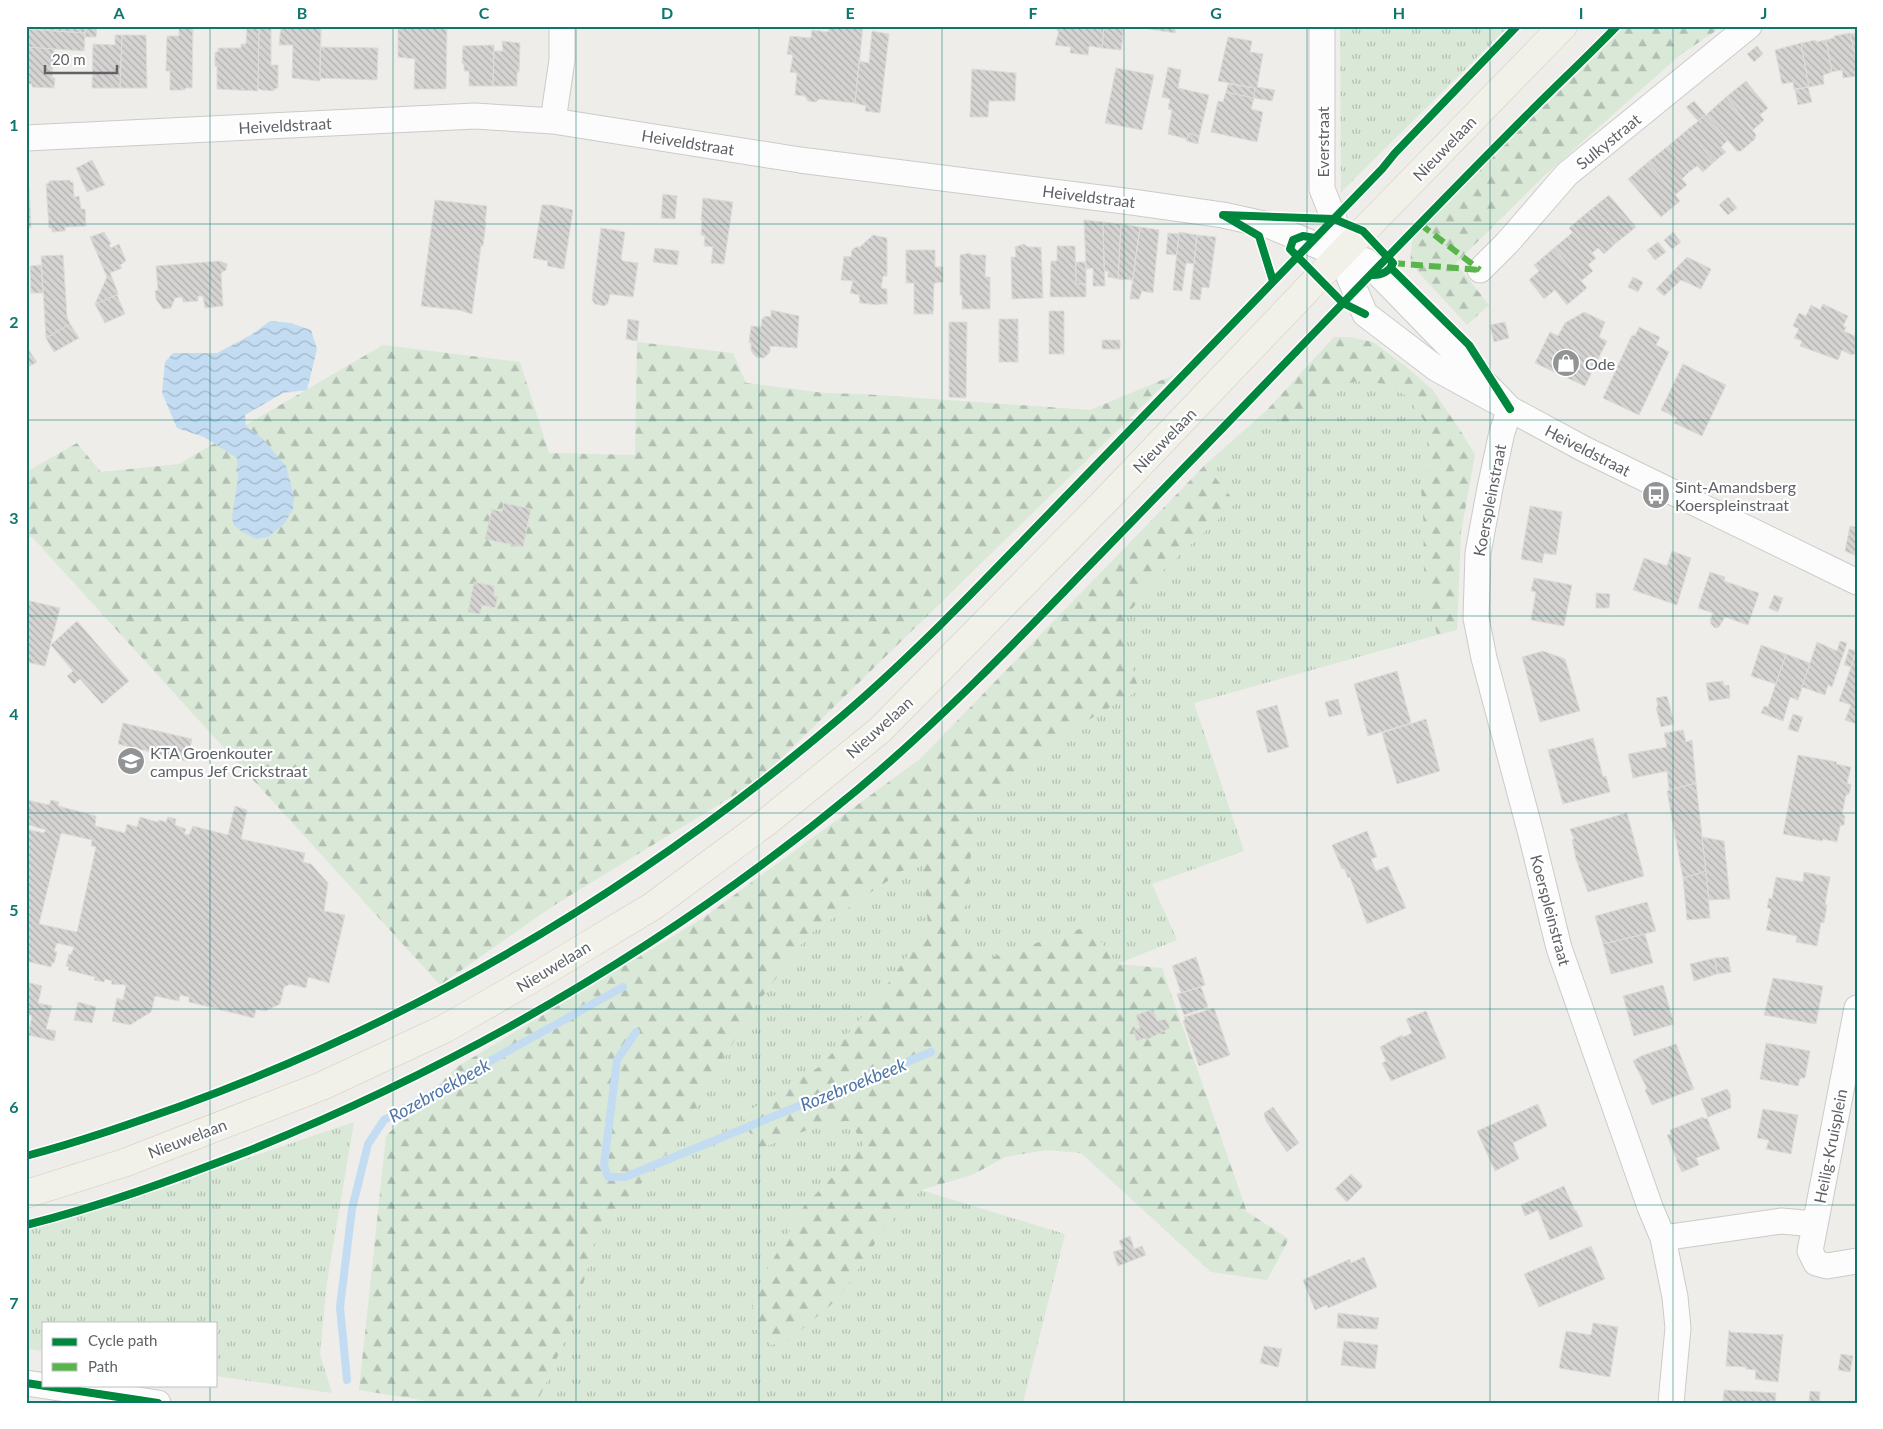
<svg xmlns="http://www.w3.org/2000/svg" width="1883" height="1429" font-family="Lato,sans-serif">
<defs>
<pattern id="grass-tufts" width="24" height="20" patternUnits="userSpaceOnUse" patternTransform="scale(1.25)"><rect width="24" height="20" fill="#d9e8d7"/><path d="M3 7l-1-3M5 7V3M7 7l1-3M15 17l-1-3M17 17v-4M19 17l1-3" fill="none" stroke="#b3bfb2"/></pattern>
<pattern id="forest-firs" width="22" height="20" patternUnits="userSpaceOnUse" patternTransform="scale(1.25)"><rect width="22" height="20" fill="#d9e8d7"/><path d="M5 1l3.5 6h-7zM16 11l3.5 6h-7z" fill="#b3bfb2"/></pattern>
<pattern id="water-waves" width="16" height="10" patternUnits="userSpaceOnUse" patternTransform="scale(1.25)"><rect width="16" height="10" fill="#c3dcf2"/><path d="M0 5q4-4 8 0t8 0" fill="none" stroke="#a2b6c8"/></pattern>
<pattern id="building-back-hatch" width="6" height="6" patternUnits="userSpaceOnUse" patternTransform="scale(1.25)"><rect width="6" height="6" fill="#d5d4d2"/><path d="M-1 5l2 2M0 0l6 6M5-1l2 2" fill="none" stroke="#b0afae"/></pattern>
</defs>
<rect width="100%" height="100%" fill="#eeede9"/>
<!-- grass -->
<path fill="url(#grass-tufts)" d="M1340,26H1509L1341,192Z
M1357,381L1385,384L1407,396L1432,432L1426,472L1421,489L1424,529L1423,559L1426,590L1437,635L1194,703L1244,851L1152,884L1177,940L1117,964L1089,926L983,960L964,936L975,809L1058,738L1139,690L1124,642L1126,617L1157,576L1235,503L1205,465L1267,410L1286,426L1328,390Z
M923,857L929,926L877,999L822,1065L743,1115L756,1150L820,1125L850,1121L864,1145L804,1206L839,1298L886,1227L921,1190L1065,1234L1023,1403H537L572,1324L596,1238L678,1139L749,1015L808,935Z
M354,1122L327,1282L320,1354L332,1393L216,1376V1323H44V1351L26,1349V1230L69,1219Z"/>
<!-- forest -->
<path fill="url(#forest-firs)" d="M1613,26H1723L1680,55L1545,175L1456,263L1489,305L1467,325L1410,263L1414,225Z
M1334,337H1349L1373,342L1404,365L1432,389L1462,433L1475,455L1461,532L1457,630L1437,635L1426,590L1423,559L1424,529L1421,489L1426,472L1432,432L1407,396L1385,384L1357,381L1328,390L1286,426L1267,410Z
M637,342L733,353L746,383L824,393L863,394L1090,410L1174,375L759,780L553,906L440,985L32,537L26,536V472L77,443L101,472L179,464L383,345L520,362L549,453L635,455Z
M1205,465L1236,503L1157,576L1126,617L1124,642L1139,690L1058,738L975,809L964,936L983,960L1089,926L1117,964L1162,968L1247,1212L1289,1239L1267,1280L1211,1272L1081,1153L1046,1150L1005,1157L972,1175L921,1190L886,1227L839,1298L787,1342L771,1345L747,1321L767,1270L804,1206L864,1145L849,1121L820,1125L756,1150L743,1115L822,1065L877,999L928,927L923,857L808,935L749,1015L678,1139L596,1238L572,1324L537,1403H440L359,1390L386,1136L457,1067L703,918L920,759Z"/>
<!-- water -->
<path fill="url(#water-waves)" d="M270,321L291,323L311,330L317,349L307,390L283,393L245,415L246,426L263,439L286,466L294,496L293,509L284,524L268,537L256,539L241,531L234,525L232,518L238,477L237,458L204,437L177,428L162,393L165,362L173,353H217L251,335Z"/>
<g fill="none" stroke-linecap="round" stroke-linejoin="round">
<!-- stream -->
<path stroke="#c3dcf2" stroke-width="8" d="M636,1032L617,1060L604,1165L608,1177H625L931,1052
M347,1380L340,1307L352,1209L368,1144L384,1120L623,987"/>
</g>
<!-- building -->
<path fill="url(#building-back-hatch)" stroke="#dddcd8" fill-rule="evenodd" d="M26,26H85V33L26,29Z
M85,26H97L96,37H85Z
M179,26H193L192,88H185V90H170V71H166L167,36H179Z
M247,26H259L258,91L217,89V66H215V52H218V48H241V44H246Z
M281,26L321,28L320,81L292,78L293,45H279Z
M398,26H447L446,89H414L415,59L398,57Z
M829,26H863L855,103L819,99L816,102L808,101L805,96L795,95L797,73L790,72L793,55L787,54L790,36L811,38L812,30L828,32Z
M1057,26H1104L1102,48L1089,46L1088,55L1070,53L1071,47L1055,45L1059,31H1057Z
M1104,26H1124L1121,50L1102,48Z
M1129,26H1176L1175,33Z
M259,27H271V65H278V88L274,89V91L262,90L258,88Z
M26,29L85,33L84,51L26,47Z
M872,31L889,34L880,113L865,111L866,106L855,103L859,61L869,63Z
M1850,33L1857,63V76L1843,78L1842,70L1832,72L1826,40L1834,38V36Z
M1857,33V63L1850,34Z
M115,35H122L120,88H92L93,44L115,45Z
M122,35H146L147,88H120Z
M1228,37L1252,41L1250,52L1263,54L1257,87L1275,90L1272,101L1254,98L1255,88L1218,81Z
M1816,40V42L1826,40L1832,72L1823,75L1824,84L1809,87L1801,43Z
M502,41L520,43L519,72H517V86H493L494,51H503Z
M1801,43L1809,87L1794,90L1793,82L1782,84L1775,50Z
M494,45L493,86H469V71H464V64H462L463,46Z
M1757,46L1763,54L1754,62L1747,54Z
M26,47L54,49L52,77L55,78L54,88L32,87V84H26Z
M320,47L378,48L377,80L320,78Z
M1168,67L1181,70L1178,88L1209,95L1199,137L1189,133L1187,139L1168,134L1172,110L1168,109L1170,99L1162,97Z
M1116,68L1154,75L1142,130L1105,123Z
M972,69L1016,73L1015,101H989L988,117H970Z
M1746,81L1768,108L1760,115L1764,120L1753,130L1726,97Z
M1228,84L1255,88L1254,98L1226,92Z
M1808,87L1812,102L1798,105L1795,89Z
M1226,92L1254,98L1251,109L1263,112L1257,142L1211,132L1218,101L1223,102Z
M1726,97L1756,135L1755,139L1741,151H1737L1706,115Z
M1694,101L1706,115L1698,121L1686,107Z
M1706,115L1728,140L1721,147L1726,152L1714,162L1687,130Z
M1687,130L1714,162L1703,172L1697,166L1689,172L1668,146Z
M1189,133L1199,137L1198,144L1186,141Z
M1668,146L1689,172L1682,179L1687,185L1675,195L1648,162Z
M92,160L105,185L87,192L76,168Z
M1648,162L1680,201L1661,217L1628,179Z
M70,180V182H73L74,197L79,196L81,209H85L86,226L65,227V231L52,232V228H49L46,184L49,183V181Z
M26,185H29L31,228H26Z
M663,194L677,196L675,219L661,218Z
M1609,195L1636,227L1616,243L1589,211Z
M1728,197L1737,208L1728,215L1719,205Z
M703,198L733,202L724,264L711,263L713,247L704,246L705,236L701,235L702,220H701Z
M435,200L487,206L485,222H486L483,246H481L472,314L459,310L421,306Z
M542,205H551L573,210L564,269L547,266L548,261L533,258Z
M1589,211L1616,243L1604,254L1598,248L1592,253L1569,228Z
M1084,220L1103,222L1105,286H1093V268L1086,269Z
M1103,222L1121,224L1118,279L1108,277V271H1104Z
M1121,224L1140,227L1133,280L1118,279Z
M1140,227L1159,230L1153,293L1142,291L1139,299H1130Z
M601,228L625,232L621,259L623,261L638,263L633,297L610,294L608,303L604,306L595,304L592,300Z
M104,232L111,244L109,245L111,248L119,244L126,261L120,265L122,268L110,273L118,293L117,295L95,304L107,277L90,237Z
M1179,232L1197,235L1194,264L1186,263L1182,291L1173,290Z
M1573,232L1596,258L1588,265L1593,271L1581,281L1554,248Z
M1673,232L1681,242L1672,249L1664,240Z
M1168,233L1179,234L1177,255L1166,254Z
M873,235L887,238V276H883L881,288L887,289V304H879L878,305L860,303L859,295L850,293L853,281L841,280L844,256L851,257L852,250L856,247H860Z
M1197,235L1216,237L1209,288L1202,287L1200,300L1190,299Z
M1658,242L1666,252L1655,260L1647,250Z
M1024,244L1028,247H1041L1043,298L1012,299L1011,257H1016L1015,247Z
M1057,246H1075L1076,284H1086V297H1050L1051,261H1057Z
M655,248L679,251L677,265L653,262Z
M1554,248L1587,288L1567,305L1555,290L1544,299L1529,280L1539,271L1534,265Z
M906,250H935V267H943V282L934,283L933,314H914V283H906Z
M970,253L972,255H986L985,277H990V309H962V295H960V255Z
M63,255L67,317L70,324L46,338L41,256Z
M1687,257L1711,269L1701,289L1681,280L1664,296L1656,289Z
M220,261L227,264L226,270L221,273L223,306L205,308L203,296H198V301L183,302L182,297L175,298L171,308L163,309L156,299L155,291L158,290L156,266Z
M1076,262H1086V284H1076Z
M41,265L43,293H31L30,266Z
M1633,277L1643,282L1638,292L1628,287Z
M117,295L125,314L105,323L95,304Z
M1823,304L1848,316L1843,326L1846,327L1844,331L1857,337V353L1851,355L1842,350L1838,360L1800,346L1802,341L1794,338L1799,329L1793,326L1799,313L1806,316L1811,305L1820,310Z
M771,310L799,316L797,348L770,346V352L764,358L756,357L751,351V343H749L751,326L761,327L762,319L765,316L771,317Z
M1049,311H1064V354H1049Z
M1584,312L1605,322L1599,337L1607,341L1585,386L1535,363L1550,332L1558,336L1565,323Z
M628,319L639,321L637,341L626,339Z
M999,319H1018V362H999Z
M949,322H967L966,398L949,397Z
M1505,322L1509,338L1494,342L1490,325Z
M70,324L79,338L54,352L46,338Z
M1639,327L1660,337L1656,345L1669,352L1639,415L1603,398L1632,335L1635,336Z
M1102,340H1120V349H1102Z
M26,349H28L37,362L26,368Z
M1683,364L1726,385L1702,436L1674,423L1677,418L1661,410Z
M504,503L531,509L523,547L485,539L492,509L502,512Z
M1530,506L1562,512L1556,555L1544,553L1542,563L1521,559Z
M1850,526L1857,527V556L1845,551Z
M1672,551L1691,558L1677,605L1633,590L1644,558L1667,566Z
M1710,572L1725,577L1724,581L1759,593L1748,625L1725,617L1719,627L1715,628L1711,624L1710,620L1713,613L1698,608Z
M1534,578L1572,585L1564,626L1531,620L1536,592L1531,591Z
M474,582L494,586V596H498L495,608L482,605L480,614L468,612Z
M1596,593L1610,594L1609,608H1596Z
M1774,595L1783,598L1778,612L1769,608Z
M26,600L60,608L45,666L26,662Z
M77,621L129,681L102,704L80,679L74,684L67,676L73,671L51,645Z
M1840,641L1847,643L1832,687L1828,685L1825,695L1802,687L1817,642L1837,651Z
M1761,645L1786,654L1776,684L1751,676Z
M1849,649L1856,651L1851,667L1844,665Z
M1857,650V724L1845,720L1851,705L1839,701Z
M1543,651L1565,659L1580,711L1540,722L1522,657Z
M1786,654L1810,663L1798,700L1790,697L1783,721L1761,713L1764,706L1768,707Z
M1397,671L1411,723L1368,736L1354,684Z
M1723,681L1724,686L1729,685L1730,698L1709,701L1706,683Z
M1667,696L1674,724L1661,727L1656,707L1658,706L1656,698Z
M1338,699L1342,714L1329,717L1325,702Z
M1277,705L1289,747L1268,753L1256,711Z
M1793,714L1803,717L1798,732L1788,729Z
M1426,719L1440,771L1397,784L1382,733Z
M123,723L192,739L187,761L118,744Z
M1683,730L1686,742L1692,740L1696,783L1669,790L1667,771L1633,778L1628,754L1667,747L1664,733Z
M1593,738L1603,777L1606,776L1610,792L1563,804L1548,750Z
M1798,755L1837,762L1836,764L1851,767L1847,783L1851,785L1849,794L1846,795L1842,814L1845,816L1844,825L1840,826L1837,842L1823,839L1822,841L1783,834Z
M1696,783L1706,871L1683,878L1667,791Z
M27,800L49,805L51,800L59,802L58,806L96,816L95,826L125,833L127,824L137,827L140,817L157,822L159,820L166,822L168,817L176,819L175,825L186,829L184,834L189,835L193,826L228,835L235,806L247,810L241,839L305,853L303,862L311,864L328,883L324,911L345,915L329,983L308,977L306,988L290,984L284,987L280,1004L265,1011L256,1009L254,1018L189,1002V997L180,995L179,1001L155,996L151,1012L130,1025L112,1021L117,998L123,1000L126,985L111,984L112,981L105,979L104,982L94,980L95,977L68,970L69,967L66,966L69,954L71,955L74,947L57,943L54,951L57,952L54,963H52L51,967L26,961V829L44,833L46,830L26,824ZM61,833L92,840L91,846L96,847L77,932L39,924Z
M1627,813L1644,876L1588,892L1576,859L1572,840L1574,839L1570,829Z
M1367,831L1377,857L1371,859L1376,871L1388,866L1406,908L1367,924L1350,877L1348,878L1344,868L1342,869L1332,845Z
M1702,837L1724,841L1730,899L1709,900Z
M1706,871L1710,918L1687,920L1683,878Z
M1804,872L1830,877L1825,904L1827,905L1824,923L1821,922L1817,946L1796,942L1797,936L1766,930L1771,909L1767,908L1769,898L1772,899L1776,877L1803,882Z
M1647,902L1656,931L1603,944L1595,916Z
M1645,934L1653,963L1611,974L1603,944Z
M1196,957L1205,985L1181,993L1172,966Z
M1728,957L1731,972L1717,974L1715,958Z
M1715,958L1717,974L1694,981L1690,964Z
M1773,978L1823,986L1816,1024L1764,1015Z
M26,982L42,986L38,1003L52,1006L46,1029L56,1031L54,1041L28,1035L32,1016L26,1014Z
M1663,985L1674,1024L1634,1036L1623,996Z
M1201,987L1208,1007L1184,1015L1177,994Z
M78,1002L96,1007L92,1023L74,1020Z
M1214,1008L1230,1055L1199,1066L1183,1021L1185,1020L1184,1017Z
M1153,1009L1157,1021L1166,1019L1170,1028L1146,1040L1144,1038L1137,1041L1133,1031L1140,1028L1136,1015Z
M1426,1011L1446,1058L1391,1081L1382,1063L1386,1061L1380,1047L1402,1035L1403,1037L1412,1033L1406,1019Z
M1766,1043L1810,1051L1805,1078H1800L1798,1086L1760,1079Z
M1676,1044L1694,1089L1652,1105L1645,1090L1647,1088L1633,1061L1641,1056Z
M1727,1089L1730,1094L1731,1108L1708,1117L1701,1099Z
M1538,1104L1547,1126L1513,1143L1519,1159L1495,1171L1477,1131Z
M1273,1107L1299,1143L1287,1152L1266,1121L1264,1113Z
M1763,1109L1798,1115L1791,1154L1766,1149L1769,1140L1757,1138Z
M1703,1117L1704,1119L1707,1118L1720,1149L1696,1158L1699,1165L1682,1172L1676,1160H1677L1667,1135L1671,1134L1670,1130Z
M1351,1174L1363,1186L1347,1202L1335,1189Z
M1564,1186L1575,1211L1576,1210L1583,1226L1550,1240L1538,1210L1525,1216L1521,1205Z
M1130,1236L1134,1249L1142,1246L1146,1255L1118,1266L1113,1252L1123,1249L1119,1241Z
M1591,1246L1605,1279L1539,1307L1524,1274Z
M1364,1257L1377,1287L1328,1308L1327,1305L1315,1310L1303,1280L1350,1259L1351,1263Z
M1338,1313L1379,1318L1377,1329L1337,1328Z
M1593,1323L1618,1327L1610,1377L1559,1368L1566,1331L1591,1335Z
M1729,1330H1730V1332L1781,1335L1783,1334L1778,1382L1755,1379L1756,1370L1746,1369V1367L1726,1366Z
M1344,1341L1378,1345L1375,1369L1341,1365Z
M1264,1346L1282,1349L1278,1367L1260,1363Z
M1841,1354L1853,1356L1850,1372L1838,1370Z
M1724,1390L1776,1393L1775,1403H1723Z
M1810,1391L1820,1392L1819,1403H1809Z"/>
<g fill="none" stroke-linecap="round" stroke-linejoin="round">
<!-- minor casing -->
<g stroke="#cbcbca" stroke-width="27">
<path id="minor" d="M1322,26V189L1334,219L1340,255L1365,314L1437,369L1510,409L1584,449L1857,582
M553,121L562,60V26
M26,138L475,116L553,121L800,160L1132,202L1223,215L1268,225L1340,255L1366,261L1510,409
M1480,270L1508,242L1567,174L1749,26
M1510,409L1502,432L1490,488L1478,553L1476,618L1484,658L1531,834L1559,948L1650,1207L1663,1238L1675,1297L1678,1328L1671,1403
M1857,1008L1810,1251L1816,1263L1827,1266L1857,1261
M1663,1238L1781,1221L1815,1224
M26,1383L158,1403"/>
</g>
<!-- primary casing -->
<g stroke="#d2cdba" stroke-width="29">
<path id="primary" d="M26,1194L124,1163L322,1086L446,1028L545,971L653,906L769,820L880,730L1106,500L1340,255L1563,26"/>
</g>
<!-- minor -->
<use href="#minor" stroke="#fcfcfc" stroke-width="25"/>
<!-- primary -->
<use href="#primary" stroke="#f2f1e9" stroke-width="28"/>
<!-- quiet -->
<path stroke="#58b549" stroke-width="6" stroke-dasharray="12 6" stroke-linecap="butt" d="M1420,224L1480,270
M1393,263L1480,270"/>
<!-- cycleway casing -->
<g stroke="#fff" stroke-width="11">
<path id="cycleway" d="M1223,215L1334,219L1363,231L1393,263C1390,271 1382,275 1373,275
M1225,216L1259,236L1273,281
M1315,238L1303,236L1293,240L1290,249L1343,303L1365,314
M1391,268L1469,345L1510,409
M26,1156C79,1142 130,1124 181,1106C425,1017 643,886 841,717C923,647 998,566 1073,489C1176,382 1279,275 1382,169L1395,153L1517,26
M26,1225C102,1206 175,1179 248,1151C468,1062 674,942 857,790C938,722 1011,647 1084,571C1152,501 1221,430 1289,359C1369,276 1449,193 1530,112C1559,83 1589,55 1617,26
M26,1383L158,1403"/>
</g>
<!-- cycleway -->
<use href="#cycleway" stroke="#00873e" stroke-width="8"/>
</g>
<!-- grid -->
<path fill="none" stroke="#0f766e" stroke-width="1" stroke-opacity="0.55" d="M210,26V1323M393,26V1403M576,26V1403M759,26V1403M942,26V1403M1124,26V1403M1307,26V1403M1490,26V1403M1673,26V1403M26,224H1857M26,420H1857M26,616H1857M26,813H1857M26,1009H1857M26,1205H1857M210,1385V1403"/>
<!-- icons -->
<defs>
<g id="shop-disc" transform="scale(1.4375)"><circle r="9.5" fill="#919394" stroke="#fff"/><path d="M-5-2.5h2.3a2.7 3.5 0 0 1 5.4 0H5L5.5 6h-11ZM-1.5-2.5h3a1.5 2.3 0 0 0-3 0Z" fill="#fff"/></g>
<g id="bus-disc" transform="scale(1.4375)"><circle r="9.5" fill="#919394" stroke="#fff"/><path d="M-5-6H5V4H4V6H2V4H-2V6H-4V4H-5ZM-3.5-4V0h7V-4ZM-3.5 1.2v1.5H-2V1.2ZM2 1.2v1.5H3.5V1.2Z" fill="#fff"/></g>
<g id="school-disc" transform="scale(1.4375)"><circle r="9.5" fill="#919394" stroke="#fff"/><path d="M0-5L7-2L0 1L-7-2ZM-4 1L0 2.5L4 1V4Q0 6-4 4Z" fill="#fff"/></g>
</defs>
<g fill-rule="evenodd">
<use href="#shop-disc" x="1566" y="363"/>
<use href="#bus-disc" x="1656" y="495"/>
<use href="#school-disc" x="131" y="761"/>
</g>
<g text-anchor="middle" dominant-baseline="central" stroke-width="4.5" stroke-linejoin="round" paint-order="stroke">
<!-- street labels -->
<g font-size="16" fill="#5f6266" stroke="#fff">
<text transform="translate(285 125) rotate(-3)">Heiveldstraat</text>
<text transform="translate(1608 141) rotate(-39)">Sulkystraat</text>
<text transform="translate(688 142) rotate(9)">Heiveldstraat</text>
<text transform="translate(1322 142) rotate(-90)">Everstraat</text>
<text transform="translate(1444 148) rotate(-46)">Nieuwelaan</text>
<text transform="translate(1089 196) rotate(7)">Heiveldstraat</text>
<text transform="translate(1164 440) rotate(-46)">Nieuwelaan</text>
<text transform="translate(1588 450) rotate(27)">Heiveldstraat</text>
<text transform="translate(1489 500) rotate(-79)">Koerspleinstraat</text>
<text transform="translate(879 727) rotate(-42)">Nieuwelaan</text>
<text transform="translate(1551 910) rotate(75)">Koerspleinstraat</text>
<text transform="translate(553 966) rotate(-31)">Nieuwelaan</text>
<text transform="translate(187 1138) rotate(-21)">Nieuwelaan</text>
<text transform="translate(1830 1146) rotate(-79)">Heilig-Kruisplein</text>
</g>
<!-- poi labels -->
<g font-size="16" fill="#5f6266" stroke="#fff" text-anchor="start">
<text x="1585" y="363">Ode</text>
<text x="1675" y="486">Sint-Amandsberg<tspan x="1675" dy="18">Koerspleinstraat</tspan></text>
<text x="150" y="752">KTA Groenkouter<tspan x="150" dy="18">campus Jef Crickstraat</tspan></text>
</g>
<!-- water labels -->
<g font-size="18" font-style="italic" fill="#4e75a6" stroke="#fff">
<text transform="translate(853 1084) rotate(-22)">Rozebroekbeek</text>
<text transform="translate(439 1090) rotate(-29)">Rozebroekbeek</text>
</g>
</g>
<!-- border -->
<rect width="1883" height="1429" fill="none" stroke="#ffffff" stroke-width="55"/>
<!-- legend -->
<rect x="42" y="1322" width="175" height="65" fill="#ffffff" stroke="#bfc0c2"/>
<rect x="52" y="1338" width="25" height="8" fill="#00873e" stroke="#bfc0c2"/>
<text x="88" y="1346" font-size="15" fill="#5f6266">Cycle path</text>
<rect x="52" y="1363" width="25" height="8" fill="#58b549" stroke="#bfc0c2"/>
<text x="88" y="1372" font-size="15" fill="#5f6266">Path</text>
<!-- scale -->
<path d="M45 65v8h72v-8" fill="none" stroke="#5f6266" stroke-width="2.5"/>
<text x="52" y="65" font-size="15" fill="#5f6266" stroke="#ffffff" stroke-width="4" paint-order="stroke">20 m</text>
<rect x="28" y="28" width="1828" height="1374" fill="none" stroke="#0f766e" stroke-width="2"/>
<g font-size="16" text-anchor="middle" font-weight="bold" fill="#0f766e">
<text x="119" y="19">A</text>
<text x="302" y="19">B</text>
<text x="484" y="19">C</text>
<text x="667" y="19">D</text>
<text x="850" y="19">E</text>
<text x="1033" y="19">F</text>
<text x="1216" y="19">G</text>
<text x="1399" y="19">H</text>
<text x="1581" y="19">I</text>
<text x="1764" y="19">J</text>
<text x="14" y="131">1</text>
<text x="14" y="328">2</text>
<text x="14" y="524">3</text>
<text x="14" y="720">4</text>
<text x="14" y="916">5</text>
<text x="14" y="1113">6</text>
<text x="14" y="1309">7</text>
</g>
</svg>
